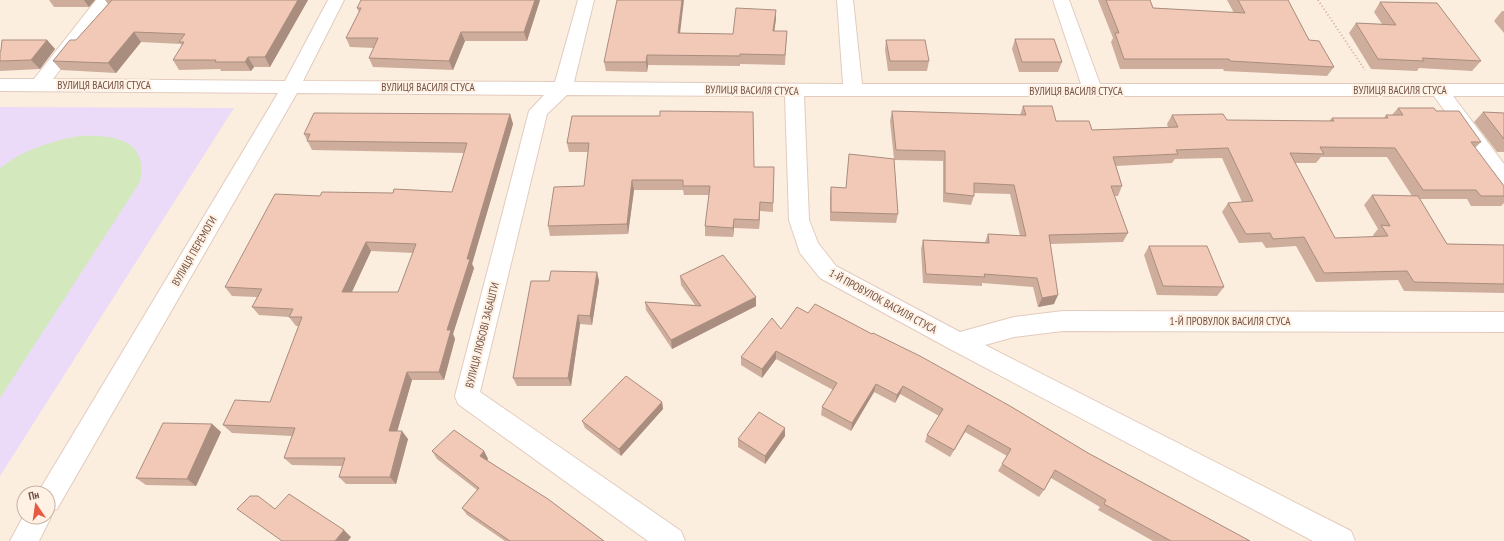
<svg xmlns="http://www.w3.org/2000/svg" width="1504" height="541" font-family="'PT Sans Narrow',sans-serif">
<rect width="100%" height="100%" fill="#fceede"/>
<!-- education -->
<path fill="#ebdbf8" d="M0,107L234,108L0,476Z"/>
<!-- green -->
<path fill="#d3e9bd" d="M80,136C113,135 149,139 140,182L0,398V168C23,150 51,141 80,136Z"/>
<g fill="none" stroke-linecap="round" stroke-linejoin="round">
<!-- minor casing -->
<g stroke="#e2cbbe" stroke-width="2">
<path id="minor" d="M96,0H113L53,79L285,81L328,0H344L303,81L555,82L578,0H594L574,82L843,84L837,0H853L862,84H1081L1053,0H1069L1100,84H1504V96H1453L1504,164V186L1497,184L1434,96H804L809,220L818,243L836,266L960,332L1014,317L1063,311L1504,312V332L1063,331L1014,337L985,345L1351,531L1355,541H1313L950,349L820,278L800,253L789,220L785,96L567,95L547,114L480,392L681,531L685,541H648L458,404L455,396L529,111L544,95L297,93L57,509L49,512L51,517L39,541H10L24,515V517H48V493H38L39,491L278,93L0,91V79H34Z"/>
</g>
<!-- path -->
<path stroke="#d6ac9a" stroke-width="2" stroke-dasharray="1 2.5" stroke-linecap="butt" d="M1318,0L1365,70"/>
<!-- minor -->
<use href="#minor" fill="#fff" fill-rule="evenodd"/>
</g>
<!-- wall -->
<path fill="#cfad9d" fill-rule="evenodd" d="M49,0H95L89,7H54Z
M105,0H308L270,67H254L251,71H221L220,69L179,70L173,60L182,46L181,44L141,42L116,73L61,70L53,61L76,40L108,4Z
M540,0L527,41H465L453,70L373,67L369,58L374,48L350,47L346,38L359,12L357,8Z
M1098,0H1150L1153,8L1234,13L1227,0H1288L1309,40L1334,67L1327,76L1224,71L1223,69H1120L1111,42L1113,38Z
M1380,2L1481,61L1472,71L1419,68L1417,71L1371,69L1349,33L1356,23L1382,24L1374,12Z
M1502,11H1504V33L1494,21Z
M776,19L774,31H787L785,65L740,64V66L648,65L647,72L606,71L604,62L680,33L733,34Z
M1015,39L1062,62L1058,72H1019L1012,49Z
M47,40L55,49L40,69L0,71V52Z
M886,40L929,61L927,71H888L885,50Z
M1023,106L1056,121L1092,130L1168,127L1167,124L1172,115L1227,120L1329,121L1332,118H1384L1386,115H1392L1398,108L1436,111L1481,142L1475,148L1504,186V203L1501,206H1471L1467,199H1420L1447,244L1504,245V293L1404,291L1398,280L1316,282L1296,246L1266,248L1262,242L1239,243L1222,212L1228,203L1242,202L1222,158L1175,159L1172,163L1116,166L1122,186L1118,196H1114L1128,233L1123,242L1050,244L1054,304L1038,307L1033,287L982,283V286L923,283L921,249L923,240L985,242L988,234L1020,236L1010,194L974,193V196L971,205L943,202V161L894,160L898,214L896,223L830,221V197L831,187L845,188L894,159L890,121L892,111L1020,115ZM1321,157H1387L1412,196L1372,195L1364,205L1378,229L1373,235L1374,237L1335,238L1295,163H1316Z
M1483,112L1504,113V152H1497L1474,122Z
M510,114L513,124L472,264L474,268L453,334L455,339L444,380H412L397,431L408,439L396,484H346L339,477L342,466L292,465L284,458L292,436L232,433L223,425L270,402L299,326H296L289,317L259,315L252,307L257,297L232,296L225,287L320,196L452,192L464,153L312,150L304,134ZM371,251L413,253L398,292H352Z
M572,116L754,167H774L773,212L760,211L759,229L734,228L733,237L705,236V226L709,195H684L683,190H634L628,234L550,236L548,226L584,186L588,152H569L567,143Z
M1149,246L1224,287L1217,296L1157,295L1144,255Z
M597,272L599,281L592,325L580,324L571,386H517L513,378L549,281Z
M680,276L756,306L672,349L646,310L645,302L695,305L681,285Z
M781,329L1088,453L1250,541H1153L1098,510L1100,507L1051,478L1044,490L1039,497L998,471L1007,456L965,432L950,457L925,442L927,435L939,416L900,394L895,403L874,392L851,431L821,415L822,407L833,390L776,359L762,378L741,365V357Z
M662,402L663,409L621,456L585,428L582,421Z
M212,424L221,432L196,486L146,485L136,478Z
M785,436L765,464L738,447V439Z
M432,451H484L488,459L487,460L604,541H505L467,515L462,508L477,490L437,459Z"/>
<!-- shaded-wall -->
<path fill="#a98d7f" d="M84,0H95L89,7Z
M298,0H308L270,67L265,57Z
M535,0H540L527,41L524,32Z
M682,0H684L679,42L678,33Z
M776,10V19L773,40V31Z
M134,32L141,42L116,73L108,63Z
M461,32L465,41L453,70L449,61Z
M47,40L55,49L40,69L31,60Z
M647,55L648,65L647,72L646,62Z
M248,57L254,67L251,71L245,62Z
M510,114L513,124L472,264L474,268L453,334L455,339L444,380L439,372L447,330L467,259Z
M632,180L634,190L628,234L627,224Z
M760,202V211L759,229V220Z
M734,219V228L733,237V228Z
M366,242L371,251L348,300L342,292Z
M597,272L599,281L592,325L590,316Z
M1058,295L1054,304L1038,307L1042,298Z
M756,297V306L672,349L671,340Z
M578,315L580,324L571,386L568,378Z
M776,351V359L762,378V369Z
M407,372L412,380L395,439L389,431Z
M876,384L874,392L851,431L852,423Z
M903,386L900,394L895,403L897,395Z
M662,402L663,409L621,456L619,449Z
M212,424L221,432L196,486L187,479Z
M968,425L965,432L950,457L954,450Z
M785,428V436L765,464V456Z
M402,431L408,439L396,484L390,477Z
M484,451L488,459L484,463L480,456Z
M344,530L351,537L348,541H335Z"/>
<!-- building -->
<path fill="#f1c9b6" stroke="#a98d7f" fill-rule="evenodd" d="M112,0H298L265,57H248L245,62H215L216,60H173L184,42H179L185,34L134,32L108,63L53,61L70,40H76Z
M361,0H535L524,32H461L449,61L369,58L378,38H346L361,8H357Z
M617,0H682L678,33L733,34L736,8L776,10L773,31H787L785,55L740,54V56L647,55L646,62H604Z
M1106,0H1150L1153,8L1245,13L1238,0H1288L1309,40L1319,41L1334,67L1230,61L1229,59H1124L1115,33H1119Z
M1380,2L1437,3L1481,61L1422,58L1424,61L1378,59L1356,23L1396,25Z
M1015,39H1054L1062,62H1022Z
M2,40H47L31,60L0,61V52L1,50Z
M886,40H925L929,61H890Z
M1023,106H1052L1056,121H1089L1092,130L1178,127L1172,115L1223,114L1227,120L1334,121L1332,118H1388L1386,115H1403L1398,108H1434L1436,111H1459L1481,142H1471L1504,186V196H1481L1476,190H1423L1395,148L1320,147L1324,154L1290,153L1335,238L1388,236L1381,225L1390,226L1372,195L1418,196L1447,244L1504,245V284L1414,282L1407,271L1324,273L1304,237L1273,239L1270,233L1246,234L1228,203L1253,201L1228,148L1176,150L1178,154L1113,157L1122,186H1111L1128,233L1049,235L1058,295L1042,298L1037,278L984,274L985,277L926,274L923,240L989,243L988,234L1026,236L1014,185L974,183V196L945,193V151L896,150L892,111L1026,115Z
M660,111L753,112L754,167H774L773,203L760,202L759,220L734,219L733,228L705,226L710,186H683V180H632L627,224L548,226L554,187L584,186L589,143H567L572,116H660Z
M1483,112L1504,113V139Z
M314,113L510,114L467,259H470L447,330H451L439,372H407L389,431H402L390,477H339L345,458H284L295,428L223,425L235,400L270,402L302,317H289L293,309L252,307L262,289L225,287L275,194L320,196L322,192L393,193L394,189L452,192L467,143L307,141L310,134H304ZM366,242L416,244L398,292H342Z
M849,154L894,159L898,214L831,212V187L846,188Z
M1149,246H1207L1224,287L1163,286Z
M723,255L756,297L671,340L645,302L701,306L680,276Z
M551,271L597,272L590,316L578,315L568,378H513L531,281H549Z
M815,304L872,334L873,333L920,356L1010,406L1088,453L1250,541H1171L1104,504L1106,500L1055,470L1044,490L1002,464L1011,449L968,425L954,450L927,435L943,409L903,386L897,395L876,384L852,423L822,407L837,383L776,351L762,369L741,357L772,318L781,329L797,307L808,313Z
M626,376L662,402L619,449L582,421Z
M759,412L785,428L765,456L738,439Z
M163,423L212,424L187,479L136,478Z
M454,430L484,451L480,456L548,499L604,541H510L462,508L479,488L432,451Z
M289,494L344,530L335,541H282L237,509L250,496H258L275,509Z"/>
<g text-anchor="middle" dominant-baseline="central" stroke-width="4" stroke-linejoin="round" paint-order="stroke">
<!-- street labels -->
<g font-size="11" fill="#725247" stroke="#fff2e4">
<text x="104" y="85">ВУЛИЦЯ ВАСИЛЯ СТУСА</text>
<text x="428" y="87">ВУЛИЦЯ ВАСИЛЯ СТУСА</text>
<text transform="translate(752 90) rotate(1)">ВУЛИЦЯ ВАСИЛЯ СТУСА</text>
<text x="1400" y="90">ВУЛИЦЯ ВАСИЛЯ СТУСА</text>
<text x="1076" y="91">ВУЛИЦЯ ВАСИЛЯ СТУСА</text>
<text transform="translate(194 251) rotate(-60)">ВУЛИЦЯ ПЕРЕМОГИ</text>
<text transform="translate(883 301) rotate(29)">1-Й ПРОВУЛОК ВАСИЛЯ СТУСА</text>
<text x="1230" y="321">1-Й ПРОВУЛОК ВАСИЛЯ СТУСА</text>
<text transform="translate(482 335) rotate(-76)">ВУЛИЦЯ ЛЮБОВІ ЗАБАШТИ</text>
</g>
</g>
<!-- north arrow -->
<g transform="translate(36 505) rotate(347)"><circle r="19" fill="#fff2e4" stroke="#c7b2a5"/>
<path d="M0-3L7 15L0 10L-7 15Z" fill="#e85941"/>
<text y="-6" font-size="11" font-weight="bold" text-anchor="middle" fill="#725247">Пн</text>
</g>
</svg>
